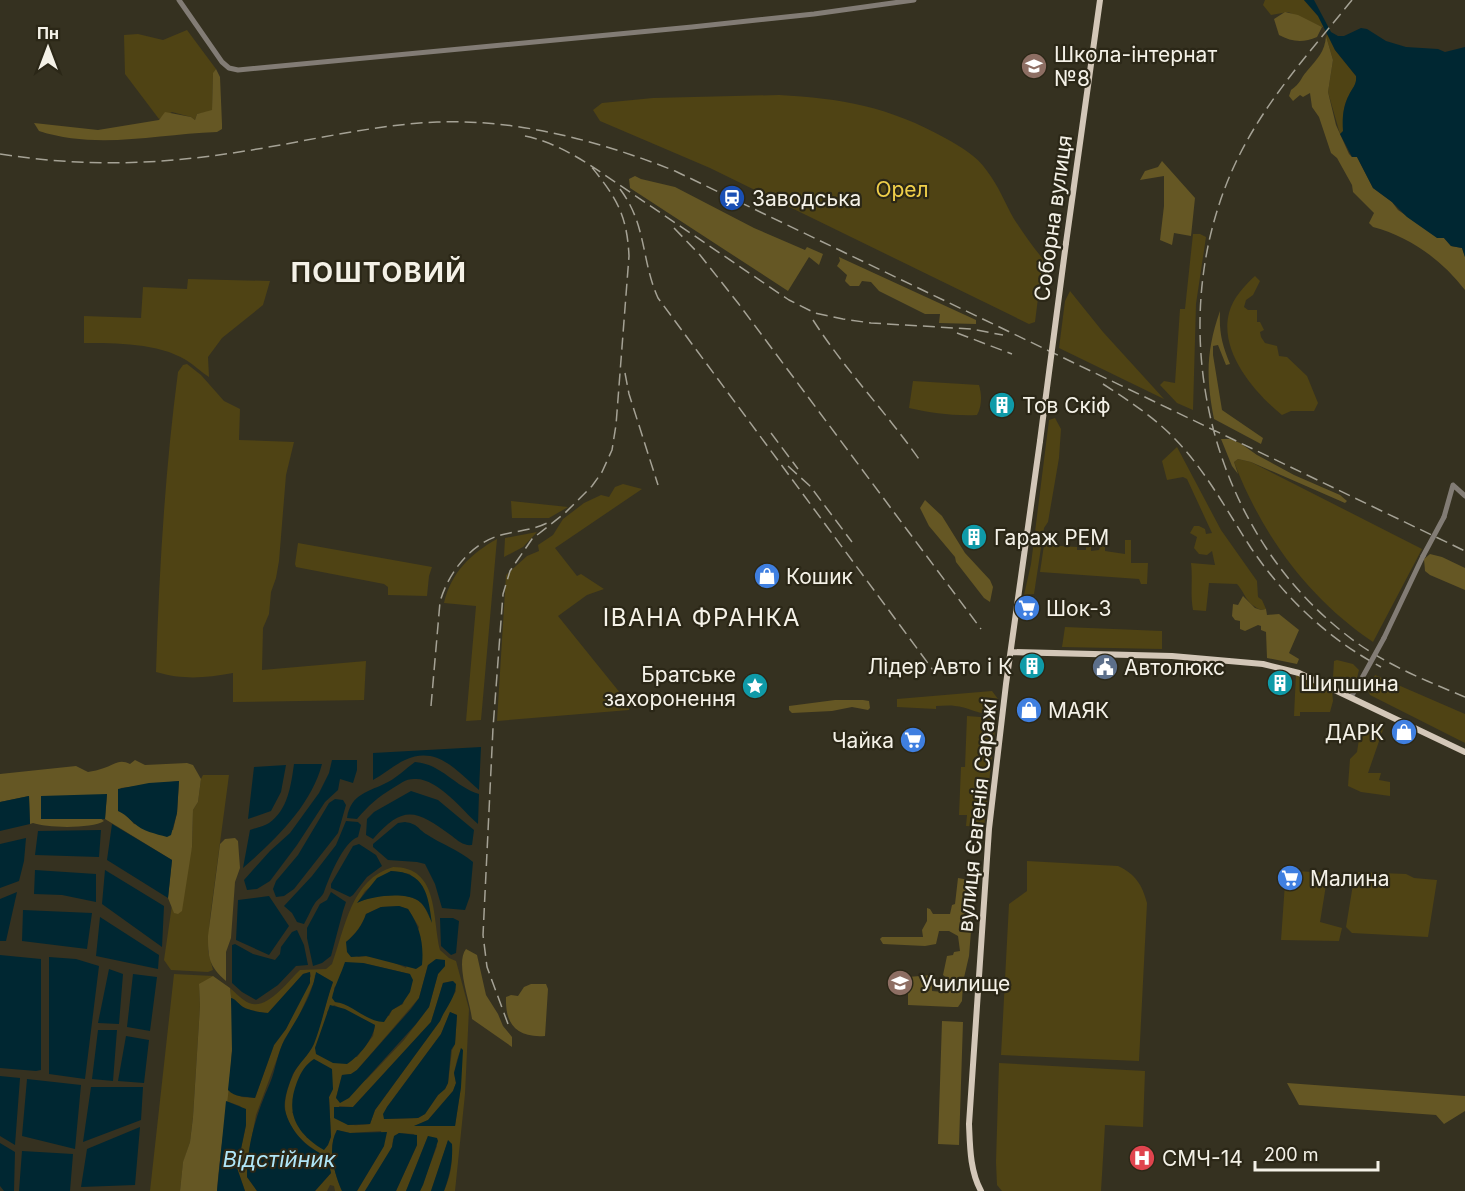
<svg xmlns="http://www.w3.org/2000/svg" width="1465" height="1191" font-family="Inter,sans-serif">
<rect width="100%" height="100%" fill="#353120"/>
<!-- green -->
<path fill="#4f4314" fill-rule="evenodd" d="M1265,0H1304L1318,16L1324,27H1322L1288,12L1271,15L1263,5Z
M187,30L216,69L213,74L212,111L197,114L195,120L191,117L172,112L159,119L125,74L124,35L138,34L163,40Z
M1328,34L1335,50L1356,76C1357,85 1353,88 1349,95C1343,105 1342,120 1344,131L1340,134L1328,92L1333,60L1326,36Z
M779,95C840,98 890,107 945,138C961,147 976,155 987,171C998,185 1005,203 1014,219C1023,233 1033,247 1043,259L1035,322L1029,324L710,168L600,121L593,110L602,103L653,98Z
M1193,234H1200L1206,237L1196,304L1193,410L1177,403L1160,385L1164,381L1175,383L1180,309H1185Z
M1255,276L1260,281L1253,295L1246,300L1244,307L1248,310H1257V322H1260L1264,330L1260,332L1261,337L1265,343L1277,346L1279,356L1287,357L1307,376L1318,403L1314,411H1291L1282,415C1255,393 1219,352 1229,313C1233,298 1244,286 1255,276Z
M188,279L270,281L263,305L222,338L208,357L209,377C201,372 194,365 186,360C158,343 116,343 84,343V316L141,318L143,287L187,289Z
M1070,291L1103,332L1164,399L1059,348L1065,301Z
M187,364L201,375L224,401L240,409L239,440L294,442L286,475L279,561L276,578L271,592L269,614L263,628L262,670L366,661L364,700L233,702V673C205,678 184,680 156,672C159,572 165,471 178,372L183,365Z
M913,381L979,385C982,395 982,406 977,415C953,416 931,413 909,408Z
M1055,418L1061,429L1059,458L1048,522L1044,528L1034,594L1024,595L1031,564L1049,420Z
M1177,447L1221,530L1257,581L1258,597L1262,600L1266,609L1261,610C1245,603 1246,594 1237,584L1209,583L1206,611L1193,610C1190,593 1193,580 1191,563L1215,565L1212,551L1207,555L1199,554L1194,548L1197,537L1190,533L1194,526H1199L1205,529L1206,534L1212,533L1187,479L1183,477L1167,480L1162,461Z
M1238,459L1251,462L1422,549L1373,642C1308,598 1262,535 1234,462Z
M623,484L642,489L555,548L577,576L581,574L604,589L587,595L558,616L629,704V710L497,721L506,575L527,556L539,551L538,545L553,535L563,519L584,503L601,495L609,497L615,487Z
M511,501L568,507L549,518H512Z
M537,532L523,547L504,557L505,538Z
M497,539L481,720L466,721L476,606L444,603C451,573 470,554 497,539Z
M1125,540H1131V563H1148L1147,584H1141L1139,579L1040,572L1044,545L1077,547V550H1086V546H1091V551L1099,550L1100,547L1105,546V551L1125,554Z
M298,543L432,567L429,576L427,596L388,595V587L384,584L296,567L295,564Z
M1065,627L1162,631V649L1062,647Z
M1337,660L1353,664L1359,670L1357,678L1351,684L1333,678L1334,661Z
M1296,673L1332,690L1333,701L1330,712H1300V716H1294Z
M1375,675L1465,714V743L1370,695L1368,690Z
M992,691L998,699L997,712C983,718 970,707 955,706C949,705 942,706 936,706V709L897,707V699Z
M967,716L994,718L996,721L984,827L966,826L967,815H959L961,767H965Z
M1378,724H1385L1368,773H1381L1379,780L1390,782V796L1361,792L1348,786L1350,759L1357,752L1360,733L1366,732Z
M203,775H229L210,918L208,951L213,970L208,972L171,970L164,960L172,905L192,847L193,810L198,802L201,779Z
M1027,861L1118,866C1135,874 1142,884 1147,903L1139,1061L1001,1055L1009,904L1027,891Z
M393,867C439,867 432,916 440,950L449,958L456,961L469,1009L465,1094L455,1191H444C451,1174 455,1158 448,1141L431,1191H420L437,1146L428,1136L406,1191H396L417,1145L414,1134L399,1133L393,1139L392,1147L389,1153L365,1191H357L384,1146L381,1131L350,1133L337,1130C327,1148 334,1173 342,1191H335L334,1186L330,1185L327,1191H315L331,1173L327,1156C308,1149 285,1128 285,1106C285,1096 289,1083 293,1075C298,1063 309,1055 313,1044C322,1024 325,1002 333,982L319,974L315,975L314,982L298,1018L284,1040L256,1115L248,1157L247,1177L257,1191H245L237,1168L246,1125V1113L240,1106L226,1101L228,1090L242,1097L255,1098L274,1045L286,1029L311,976L310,972L303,974L268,1013C260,1012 250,1011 243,1007C238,1004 237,1000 231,998L230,988C236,993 242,1000 249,1003C267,1011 288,981 300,970L326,969L332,964C345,928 351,879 393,867ZM391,871L410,874L431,920C428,915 426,908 421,903C408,890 374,895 358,902L365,891ZM399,906L408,909L419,927L406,968C391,961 374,954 358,957L346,942C355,935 363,924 366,914L381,907ZM363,963L410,974L403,1004L392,1010L389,1016L356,1010L345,1003L335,1002L334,988L340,980L341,974ZM428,965L445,966L438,974L429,1007L404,1040L367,1079L336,1098L342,1075L351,1074L357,1070L419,998ZM452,981L456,991L444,1011L440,1021L375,1110L370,1124C349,1126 345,1128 339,1106L353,1107L431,1022L443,983ZM334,1005L375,1025L373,1036L357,1057L315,1048L327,1017V1012ZM450,1012L457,1015L455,1044L452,1050L448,1083L445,1089L438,1095L425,1114L418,1118L384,1119L387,1107L441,1034ZM461,1048V1087L455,1126H414L428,1120L453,1091L456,1083L454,1073L457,1060ZM333,1089L329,1097L331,1137L307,1138L292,1112Z
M1296,871L1328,873L1320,922L1342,928L1339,941L1281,940L1285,883H1292Z
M1355,872L1406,874L1414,878L1437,880L1428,937L1352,933L1346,927Z
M174,974L213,976L199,985L200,1006L193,1117L190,1142L183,1163L180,1191H150Z
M999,1063L1145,1071L1143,1127L1105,1125L1101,1191H1002L997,1185L996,1162Z"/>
<!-- forest -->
<path fill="#655724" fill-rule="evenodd" d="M1285,12L1298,15L1322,27L1317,37C1303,43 1292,42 1279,35L1274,19Z
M1326,36L1333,60L1328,92L1336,125L1349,154L1352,157H1357L1373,188L1392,202L1398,210L1421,226L1444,238L1451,246L1462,248L1465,257V290C1441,259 1410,237 1373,227L1369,223L1374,213L1353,192L1352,185L1337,158L1331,153L1319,117L1312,107L1310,93L1303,97L1300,95L1293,101L1289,96L1291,90C1301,83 1300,79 1307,71C1317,59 1325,52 1326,36Z
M216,69L220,77L222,124V129L217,132C157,134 98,150 39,131L34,123L98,130L159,120L165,112L191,117L195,120L197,114L212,110L213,73Z
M1162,161L1195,198L1191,236L1174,233L1172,245L1160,240L1164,206V176L1140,180L1145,171L1158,167Z
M635,176L641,179L675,187L754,228L805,250L807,247L823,254L819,265L809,257L788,291L630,188L629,179Z
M839,257L976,320V324L939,323L940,314H925L879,291L871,282L862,281L859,286H850L845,281L847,275L837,266L840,261Z
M1220,311C1219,333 1222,344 1230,364L1226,365L1218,345L1213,346V355L1222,410L1263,438L1261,444L1214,419C1206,378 1206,351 1220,311Z
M1221,439H1230L1240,443L1257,455L1294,475L1340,495L1347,501L1345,503L1251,462L1238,459L1234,462L1238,474L1232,466Z
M925,500L942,516L965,553L990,580L993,587L990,602L984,598L956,562L955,557L929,526L920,508Z
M1430,554L1442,557L1465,568V590L1430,575L1425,571L1424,559Z
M1243,596L1255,608L1261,610L1266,609L1267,615L1279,614L1299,630L1289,653L1299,659L1297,664L1267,658L1266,632L1261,630V626L1258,625L1245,631L1240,629V621L1235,620L1232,616L1233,604L1238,605Z
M835,700H863L869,701L870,708L868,710L852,707L832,711L792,713L789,710V706Z
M135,760L145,765L187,763L193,765L201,779L198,802L193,810L192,847L182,911L178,914L174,913L168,898L172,860L105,819L107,794L41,819L100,818L104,821C92,829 46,828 33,823L30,824L29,796L0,802V774L76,766L88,772C93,771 99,770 104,768C114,765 119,758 130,764ZM179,781L177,813L173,830L134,824L118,804V792L121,788Z
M235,838L238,841L240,868L235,882L231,938L226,952V981C209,966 208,958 208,936L220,844L225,839Z
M958,878L975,881L969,956L963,982L962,1001L958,1007H953L908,1005V977L932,975V991L944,992L948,979L943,975L947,956L953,955L954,952L960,951L958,936L949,931H939L936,944L925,946L883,944L880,939L882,937H923L922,930L927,921V908L930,909L933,914H950L952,905L955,904Z
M466,949L477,955L486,995L498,1014L503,1026L512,1037V1047L472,1019C470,1001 455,963 466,949Z
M213,976L230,988C239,1052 222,1126 217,1191H180L183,1162L190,1142L193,1117L200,1006L199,984Z
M531,984H546L548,989L545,1036C517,1038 505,1025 506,997L511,995L518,996L524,987Z
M942,1021L963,1022L959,1145L938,1144Z
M1287,1083L1465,1096V1111L1444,1124L1436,1115L1299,1105Z"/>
<!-- water -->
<path fill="#002732" d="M1304,0H1314L1331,32L1338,36H1344L1361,28L1367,29L1386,41L1406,47L1438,49L1445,52L1465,47V257L1462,248L1451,246L1444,238H1437L1407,217L1392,202L1373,188L1357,157H1352L1340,134L1343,131C1342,119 1343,106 1349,95C1352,88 1357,85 1356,76L1335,50L1318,16Z
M481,747L479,790C457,771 437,745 405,760C394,765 384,774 373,780V753Z
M332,760H357V770L353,783L340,779L338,790L325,802L297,845L270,881L257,889L247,890L244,880L270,851L290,833L319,793L329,773Z
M415,762C442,764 455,787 479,794L478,824C462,810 437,777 414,779C405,779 400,784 393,788C378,797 368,806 357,819L347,818C351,793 369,792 388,782C398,777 406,768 415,762Z
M294,764H322C311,806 275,840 243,868L250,830C256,828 264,826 269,823C288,810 291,785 294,764Z
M286,765L281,792L271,811L248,819L254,767Z
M179,781L177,813L171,835L167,837C156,834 142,831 134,823C128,818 125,814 118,811V789L149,783Z
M411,791L438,800L474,830L472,845C464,846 458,841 452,836C416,810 404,804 373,839L366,835L367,819L374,812Z
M107,794L105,819H41V796Z
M29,796L30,824L0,831V802Z
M335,799L343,800L346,805L338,833L294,889L284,896L276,897L273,889L276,881L298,855L329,803Z
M346,821L358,822L361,825L358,837C343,842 329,878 324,892C322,897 318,899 315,903C311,909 308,917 304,924L297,922L292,913L284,906L312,876L336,845Z
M405,822C418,824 417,828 426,834C441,844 459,850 473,862L470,896L465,910L442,908L435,884L425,864L417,862L388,860L373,847V844L398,823Z
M112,824L172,860L168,898L107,860Z
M101,830L99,857L35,855L38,831Z
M26,838L24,861L19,881L0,888V844Z
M359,844L376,855L382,866L367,877L353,895L350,897L331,888V884L353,846Z
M35,870L96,874V902L62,895L34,894Z
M105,870L164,906L162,947L102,904Z
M391,871C425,872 428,894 432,923C429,916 426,907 420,902C407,891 371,896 357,903L377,878Z
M17,892L6,941H0V899Z
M331,892L346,902L343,911L331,956L322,963L313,966L307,938V928L320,904L327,900Z
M269,896L289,926L269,955L236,940L238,900Z
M399,906L408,909C420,927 424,943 422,965L416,969L366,956L351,957L347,952L346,942C355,935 363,924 366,914L381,907Z
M23,910L92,913L87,949L22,941Z
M100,917L159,955L158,969L96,956Z
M440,918H453L459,921L456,953L451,955L441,946Z
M297,930L304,945L308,965L296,966L278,985L256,1000L242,992L232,983V945L235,944L253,954L275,960L280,954L281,947L292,932Z
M0,955L41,959V1070L36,1071L0,1068Z
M49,957L76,959L99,966L85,1079L49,1074Z
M436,959L445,960V966L438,974L429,1007L416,1024L349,1098L340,1103L336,1098L342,1075L351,1074L357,1070L411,1009L419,998L428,965Z
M345,962L363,963L410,974L413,980L410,992L402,1004L392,1010L384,1022C366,1022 353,1004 335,1002L332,998C334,987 341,974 345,962Z
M109,969L123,974L119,1024L98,1023Z
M310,972V983L286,1029L274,1045L255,1098C245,1096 235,1098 228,1090L232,1051L231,998C237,1000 238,1004 243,1007C250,1011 260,1012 268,1013L303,974Z
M316,972L333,982C326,1002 322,1023 314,1044C309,1055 299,1063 293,1074C289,1084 283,1100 285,1110C290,1131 307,1149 327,1156L331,1173L315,1191H257L247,1177C247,1144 257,1112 270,1083C276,1069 277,1053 285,1039C297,1018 312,997 316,972Z
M133,974L157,977L150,1031L127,1027Z
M453,981L456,984C456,997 445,1009 440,1021L375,1110L370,1124L348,1125L334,1118V1107H353L431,1022L443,983Z
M330,1005L345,1009L375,1025C373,1040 359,1056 347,1064L333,1063L316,1054L315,1048Z
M450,1012L457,1015L455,1044L451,1050L448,1083L445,1089L438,1095L425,1114L418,1118L384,1119L383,1114L387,1107L441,1034Z
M98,1030H117L113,1081L92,1079Z
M126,1036L149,1040L144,1083L118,1081Z
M461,1048L463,1050L461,1087L455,1126H414L428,1120L453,1091L456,1083L454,1073Z
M314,1059L332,1069L333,1089L329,1097L331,1137L328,1145L324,1150C296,1133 285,1113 297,1082C301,1072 305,1065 314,1059Z
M0,1076L20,1078L15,1145L0,1136Z
M27,1079L81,1085L75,1149L22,1136Z
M91,1087H143L141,1120L83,1142Z
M226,1101L246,1109V1125L237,1168L245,1191H217Z
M140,1127L135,1185L81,1187L87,1149Z
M337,1130L350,1133L387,1132L384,1146L357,1191H342C334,1173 327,1148 337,1130Z
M399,1133L417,1135V1145L396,1191H365L392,1147L394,1136Z
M428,1136L437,1138L438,1141L423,1185L420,1191H406Z
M448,1140L452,1144C453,1160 450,1175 444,1191H431Z
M0,1143L15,1152L14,1191H4L0,1186Z
M22,1151L73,1154L70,1191H19Z"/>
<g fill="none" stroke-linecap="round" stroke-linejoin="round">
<!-- minor -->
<path stroke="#827c75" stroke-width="5" d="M179,0L222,62L229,68L238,70L692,27L814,14L914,0
M1444,517L1453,485L1465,496
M1384,638L1423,556
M1351,697L1362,678"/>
<!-- major -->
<path stroke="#d3c7b8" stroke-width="6" d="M1066,243L1100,0
M1011,652L1172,656L1263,664L1299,673L1465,752
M981,1191C970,1171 970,1147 969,1124L989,829L1006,684L1040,441"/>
<!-- rail -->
<path stroke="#a5a295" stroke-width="1.5" stroke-dasharray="12 6" stroke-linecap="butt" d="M1352,0C1310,52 1265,101 1236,162C1158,327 1210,540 1360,645C1392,667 1429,682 1465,697
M525,136C549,141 569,152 590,165L789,300L815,313L843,319L871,323L971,329L1003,335
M0,154C83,167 156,165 239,152C305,142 370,125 437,122C518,119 600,141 675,171L1465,551
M620,189C647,225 641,260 658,298L933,670
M674,228L700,255L738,303L981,629
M813,320C845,370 887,413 921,462
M957,333L1012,354
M625,373L629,394L658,485
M1103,384C1129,401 1154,417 1175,439C1206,471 1227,511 1251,548C1285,598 1327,638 1381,667
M771,433L798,469
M788,466L810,486L852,542
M431,706L440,602C448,573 471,543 501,535C516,531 533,530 547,523
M508,1024L487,967L483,935L493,728L503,594L510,571L532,539L565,513L592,486L602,472L612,450L616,425L629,256C627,214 616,197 590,165"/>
<!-- minor-bridge -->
<path stroke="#827c75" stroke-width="5" d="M1423,556L1444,517
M1362,678L1384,638"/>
<!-- major-bridge -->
<path stroke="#d3c7b8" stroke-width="6" d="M1040,441L1066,243"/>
</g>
<!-- icons -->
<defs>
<g id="school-disc" transform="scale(1.35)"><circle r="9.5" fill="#8d6e63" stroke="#2b2717"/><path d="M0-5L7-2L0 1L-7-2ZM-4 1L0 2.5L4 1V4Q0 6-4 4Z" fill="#fff"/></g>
<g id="station-disc" transform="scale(1.35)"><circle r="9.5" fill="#1a4fb4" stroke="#2b2717"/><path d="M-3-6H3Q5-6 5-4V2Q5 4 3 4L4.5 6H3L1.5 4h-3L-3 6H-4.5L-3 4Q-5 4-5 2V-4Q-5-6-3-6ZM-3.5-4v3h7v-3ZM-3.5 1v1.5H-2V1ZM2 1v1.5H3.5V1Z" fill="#fff"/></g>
<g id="building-disc" transform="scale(1.35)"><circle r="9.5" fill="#0f9aa8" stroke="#2b2717"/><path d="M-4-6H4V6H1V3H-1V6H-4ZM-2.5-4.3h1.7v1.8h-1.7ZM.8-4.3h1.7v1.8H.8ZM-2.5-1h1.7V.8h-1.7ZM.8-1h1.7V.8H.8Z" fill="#fff"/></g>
<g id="shop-disc" transform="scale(1.35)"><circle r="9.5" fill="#3f7fe0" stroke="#2b2717"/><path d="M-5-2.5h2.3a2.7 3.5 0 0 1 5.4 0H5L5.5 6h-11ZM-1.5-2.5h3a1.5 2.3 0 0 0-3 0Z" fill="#fff"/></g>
<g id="supermarket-disc" transform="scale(1.35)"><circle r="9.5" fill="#3f7fe0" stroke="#2b2717"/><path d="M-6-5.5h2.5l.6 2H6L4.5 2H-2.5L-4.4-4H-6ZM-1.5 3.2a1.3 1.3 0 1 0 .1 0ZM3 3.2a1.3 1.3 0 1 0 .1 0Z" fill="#fff"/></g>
<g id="civic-disc" transform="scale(1.35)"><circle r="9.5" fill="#5c6f8a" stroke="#2b2717"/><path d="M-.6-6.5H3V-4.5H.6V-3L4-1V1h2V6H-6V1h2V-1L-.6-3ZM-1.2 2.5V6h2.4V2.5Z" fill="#fff"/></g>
<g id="sight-disc" transform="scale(1.35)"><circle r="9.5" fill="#0f9aa8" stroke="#2b2717"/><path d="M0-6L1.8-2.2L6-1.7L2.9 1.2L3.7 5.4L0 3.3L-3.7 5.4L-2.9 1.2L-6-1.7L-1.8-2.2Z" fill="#fff"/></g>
<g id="hospital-disc" transform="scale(1.35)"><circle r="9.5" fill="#e0444e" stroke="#2b2717"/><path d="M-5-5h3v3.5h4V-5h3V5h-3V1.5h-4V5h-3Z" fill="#fff"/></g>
</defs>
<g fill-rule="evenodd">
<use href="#school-disc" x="1034" y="66"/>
<use href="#station-disc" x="732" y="198"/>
<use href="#building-disc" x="1002" y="405"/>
<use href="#building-disc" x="974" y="537"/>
<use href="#shop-disc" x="767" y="576"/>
<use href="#supermarket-disc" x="1027" y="608"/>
<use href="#building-disc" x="1032" y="666"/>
<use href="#civic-disc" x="1105" y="667"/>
<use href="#building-disc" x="1280" y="683"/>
<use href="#sight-disc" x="755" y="686"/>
<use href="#shop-disc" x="1029" y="710"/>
<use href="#shop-disc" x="1404" y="732"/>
<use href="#supermarket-disc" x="913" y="740"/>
<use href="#supermarket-disc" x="1290" y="878"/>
<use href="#school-disc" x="900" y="983"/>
<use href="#hospital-disc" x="1142" y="1158"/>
</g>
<g text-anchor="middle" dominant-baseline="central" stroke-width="4.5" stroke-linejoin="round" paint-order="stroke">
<!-- poi labels -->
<g font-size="21" fill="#f4f1e7" stroke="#2b2717" text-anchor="start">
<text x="1054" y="54">Школа-інтернат<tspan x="1054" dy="24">№8</tspan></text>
<text x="752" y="198">Заводська</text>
<text x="1022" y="405">Тов Скіф</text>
<text x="994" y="537">Гараж РЕМ</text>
<text x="786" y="576">Кошик</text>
<text x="1046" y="608">Шок-3</text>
<text x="1012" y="666" text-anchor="end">Лідер Авто і К</text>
<text x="1124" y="667">Автолюкс</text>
<text x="736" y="674" text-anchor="end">Братське<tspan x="736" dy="24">захоронення</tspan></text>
<text x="1300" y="683">Шипшина</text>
<text x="1048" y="710">МАЯК</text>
<text x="1384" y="732" text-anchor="end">ДАРК</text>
<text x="894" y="740" text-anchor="end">Чайка</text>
<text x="1310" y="878">Малина</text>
<text x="920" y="983">Училище</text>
<text x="1162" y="1158">СМЧ-14</text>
</g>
<!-- park labels -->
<g font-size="21" fill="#f0cf4a" stroke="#2b2717">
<text x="902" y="189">Орел</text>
</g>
<!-- street labels -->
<g font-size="21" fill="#f4f1e7" stroke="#2b2717">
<text transform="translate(1053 218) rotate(-82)">Соборна вулиця</text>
<text transform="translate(977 815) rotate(-84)">вулиця Євгенія Саражі</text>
</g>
<!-- water labels -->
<g font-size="22" font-style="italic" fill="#b0e6f8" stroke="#2b2717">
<text x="279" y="1159">Відстійник</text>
</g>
<!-- quarter labels -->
<g font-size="24" letter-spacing="1.5" fill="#f4f1e7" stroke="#2b2717">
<text x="702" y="617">ІВАНА ФРАНКА</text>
</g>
<!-- district labels -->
<g font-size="27" font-weight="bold" letter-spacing="1.5" fill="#f4f1e7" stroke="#2b2717">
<text x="379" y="272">ПОШТОВИЙ</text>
</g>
</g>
<!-- north arrow -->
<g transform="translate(48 48)" stroke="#2b2717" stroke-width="4.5" paint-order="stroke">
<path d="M0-4.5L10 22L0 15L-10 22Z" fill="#f4f1e7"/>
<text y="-9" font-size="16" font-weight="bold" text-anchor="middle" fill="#f4f1e7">Пн</text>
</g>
<!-- scale -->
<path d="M1255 1161v9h123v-9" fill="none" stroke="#f4f1e7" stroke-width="3"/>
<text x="1264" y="1161" font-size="18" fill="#f4f1e7" stroke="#2b2717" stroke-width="4.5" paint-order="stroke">200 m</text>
</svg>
